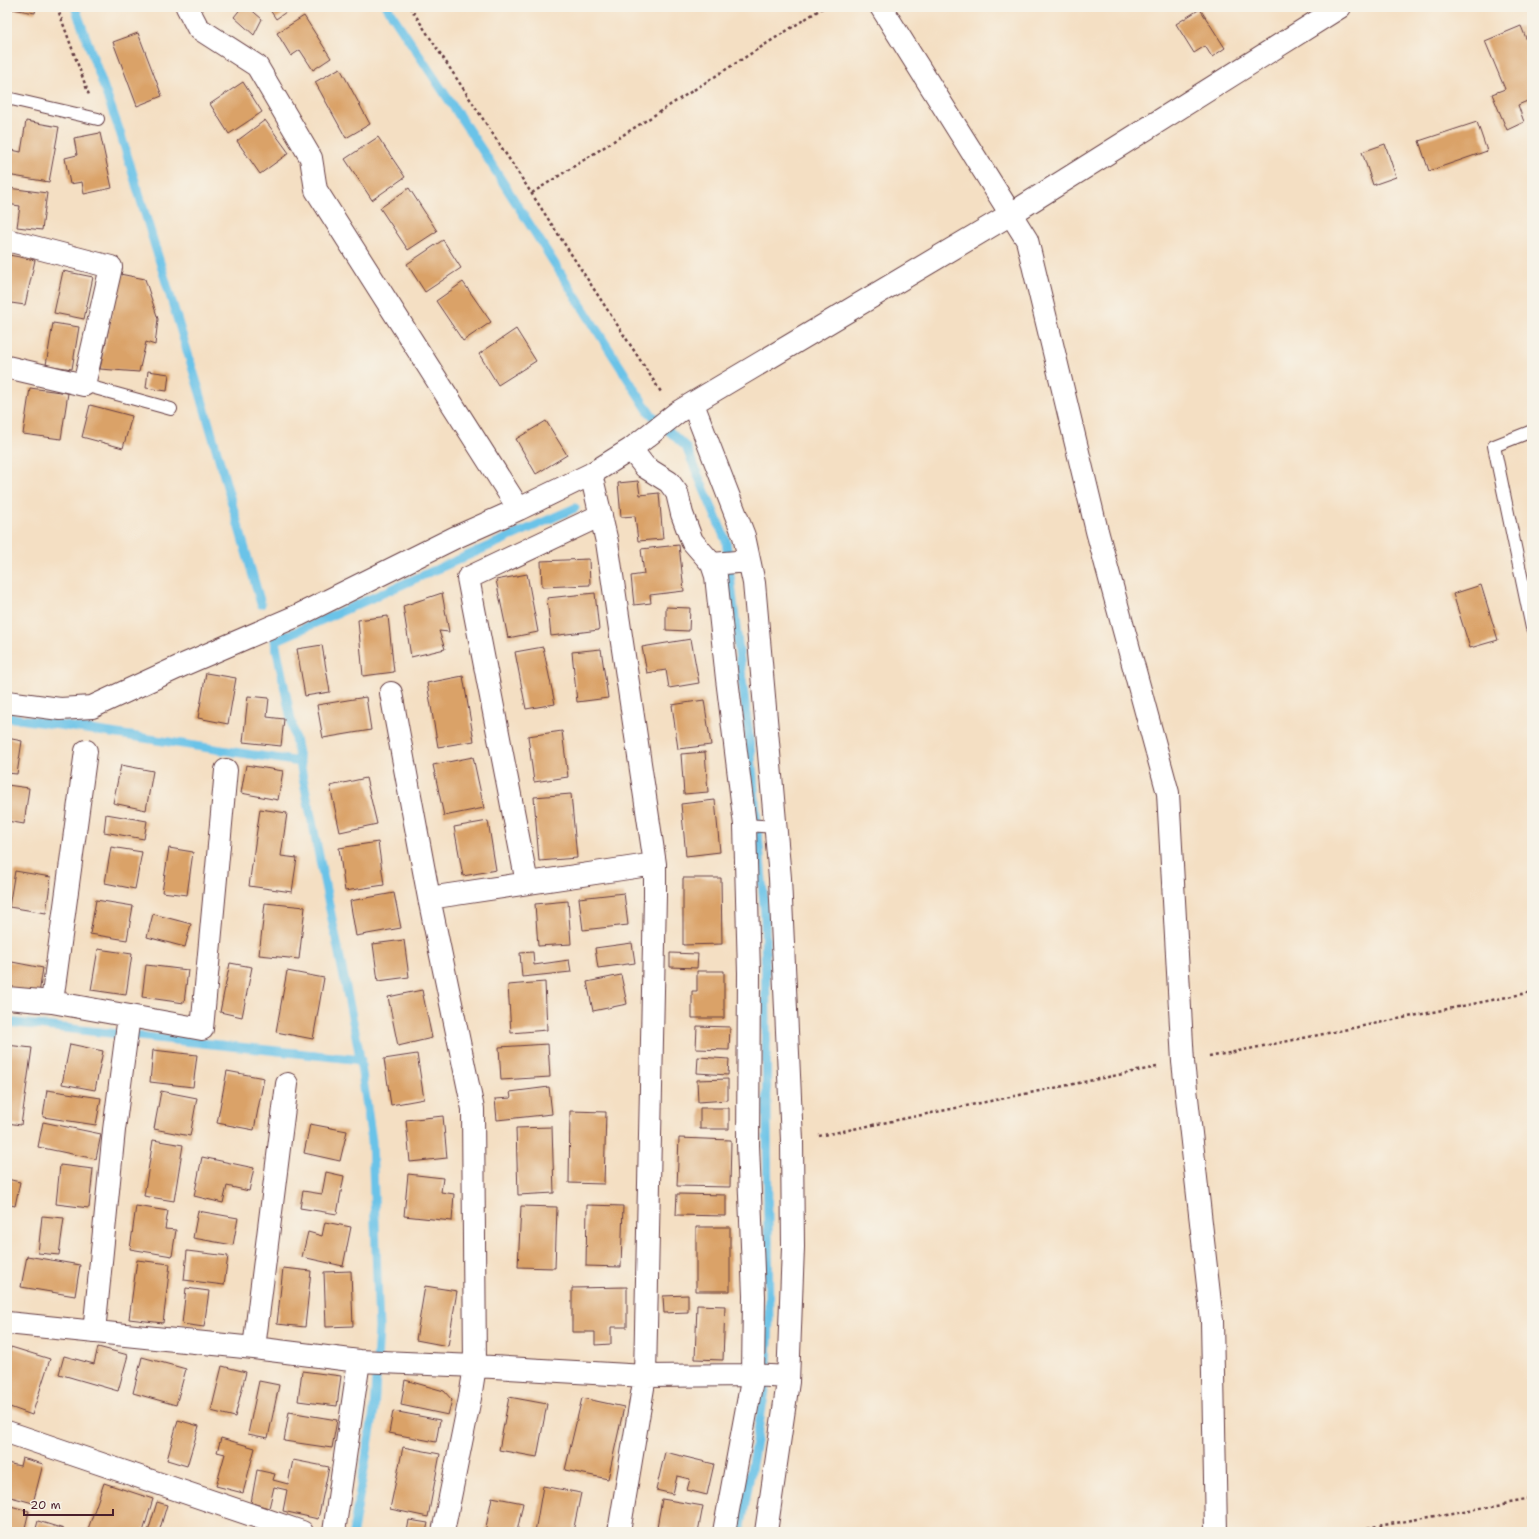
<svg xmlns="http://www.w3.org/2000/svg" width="1539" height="1539" font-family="'Shantell Sans',sans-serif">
<rect width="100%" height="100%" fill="#f7f3e8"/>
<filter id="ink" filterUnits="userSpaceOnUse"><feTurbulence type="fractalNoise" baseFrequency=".025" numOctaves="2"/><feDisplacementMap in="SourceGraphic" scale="8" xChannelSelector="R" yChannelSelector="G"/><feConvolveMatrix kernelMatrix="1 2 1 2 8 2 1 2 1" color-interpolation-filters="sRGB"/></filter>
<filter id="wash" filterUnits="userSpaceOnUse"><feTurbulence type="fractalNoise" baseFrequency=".012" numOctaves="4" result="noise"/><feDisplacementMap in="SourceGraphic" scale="16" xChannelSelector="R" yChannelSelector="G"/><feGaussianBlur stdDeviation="0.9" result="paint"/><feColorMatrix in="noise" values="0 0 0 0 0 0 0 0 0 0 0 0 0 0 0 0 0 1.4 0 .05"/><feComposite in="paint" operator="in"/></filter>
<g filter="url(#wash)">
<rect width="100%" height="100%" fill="#f4dfc3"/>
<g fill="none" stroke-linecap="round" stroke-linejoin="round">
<!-- stream -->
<path stroke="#6ac3e8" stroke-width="9" d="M75,7L120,132L200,393L261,604
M387,7L488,159L649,412L686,447L726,541L751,755L765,915L769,1321L766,1385L740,1532
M7,717L300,762
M7,1022L361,1060
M353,1532L374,1411L379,1329L372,1141L358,1046L275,641L575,508"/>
</g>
<g id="blocks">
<!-- building -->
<path fill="#daa267" d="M7,7H36L35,13L7,8Z
M242,7H248L262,19L254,35L234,17Z
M268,7H293L276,19Z
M1200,9L1225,48L1212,57L1205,46L1194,53L1176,24Z
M304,16L331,58L313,70L300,50L291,56L277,33Z
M1521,26L1532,53V99L1518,105L1524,122L1507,130L1492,94L1505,89L1485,41Z
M138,33L162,96L137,106L113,42Z
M340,68L370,124L346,138L315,82Z
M243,82L262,112L229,134L210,104Z
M265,120L289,153L260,174L237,141Z
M26,121L59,127L49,182L7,175V149L21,152Z
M1477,122L1487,151L1429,171L1419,141Z
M100,133L112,188L84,194L82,182L70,184L65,158L77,155L74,138Z
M378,137L405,177L372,200L345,159Z
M1385,144L1396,177L1373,185L1362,152Z
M8,188L47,193L42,230L17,227L20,206L7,204Z
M409,188L437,231L408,250L380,208Z
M443,240L461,268L425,292L407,264Z
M9,255L35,260L25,305L11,303L8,316L7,267Z
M63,271L93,277L84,319L54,313Z
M120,274L145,279L158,319L155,345L146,342L139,372L100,369Z
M463,282L491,322L463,341L436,301Z
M53,323L79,327L72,369L46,365Z
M516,329L536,361L498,385L479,354Z
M148,371L169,374L167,391L146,388Z
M30,388L68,393L61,439L23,434Z
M90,405L132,416L123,448L82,437Z
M546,421L567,455L536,474L516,439Z
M638,481L640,495L659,493L663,539L638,541L635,516L621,517L618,483Z
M679,545L684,591L650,595L651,603L634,605L631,576L644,574L641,549Z
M589,559L590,585L542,587L541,561Z
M527,574L538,632L508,638L496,580Z
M1481,585L1498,640L1470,648L1453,594Z
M442,593L449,632L439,631L445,649L411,657L403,606Z
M595,593L599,630L551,636L547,598Z
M666,607L690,608L689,631L666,630Z
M388,616L394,672L363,676L358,620Z
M691,639L699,683L669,688L666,670L647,673L642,647Z
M322,645L330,692L305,696L297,649Z
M543,647L555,704L526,709L515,652Z
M601,649L608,698L577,702L572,652Z
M206,673L236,678L228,724L198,718Z
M463,676L474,741L438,747L427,683Z
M248,696L269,698L267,717L284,719L281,746L243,742Z
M366,697L371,730L323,738L317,705Z
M704,700L711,745L678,749L672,705Z
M562,731L568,777L534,782L528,736Z
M7,738L22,741L17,774L7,773Z
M705,752L708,792L684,794L681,754Z
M473,757L484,808L444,816L433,765Z
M121,765L153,771L146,810L113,803Z
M246,765L283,771L278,800L241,793Z
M366,778L377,824L340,832L330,786Z
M7,785L29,788L24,824L7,821Z
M571,794L577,858L539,861L534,797Z
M715,800L720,852L686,856L681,804Z
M260,809L287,813L281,856L297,858L292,892L249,886Z
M106,814L147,821L144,839L104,832Z
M488,821L496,870L463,876L454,827Z
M378,842L384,885L345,891L339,848Z
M111,847L142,852L135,889L105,883Z
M169,848L193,852L187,895L162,892Z
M15,871L51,877L46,913L9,907Z
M683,878H721L722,944L683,945Z
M394,893L401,928L356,936L350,901Z
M624,893L628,925L583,930L579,898Z
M96,900L133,906L127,940L90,934Z
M568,901L571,944L538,946L535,904Z
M265,903L305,907L299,959L259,955Z
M153,914L191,924L185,947L147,937Z
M404,940L409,977L378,981L373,944Z
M632,943L635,963L598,968L595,948Z
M98,949L132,954L126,995L91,990Z
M533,952L534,965L569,960L571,972L522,977L520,953Z
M670,953L698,954L697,968L670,967Z
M7,961L43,968L39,994L7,988Z
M230,963L252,967L242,1017L220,1012Z
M146,965L188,970L184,1003L142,997Z
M287,971L324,978L313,1039L276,1032Z
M697,971H724V1018H692V991H697Z
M621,975L627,1004L593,1011L587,982Z
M545,982L547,1030L511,1033L508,985Z
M422,990L432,1038L398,1046L388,997Z
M697,1026L730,1027L729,1050L696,1049Z
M70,1044L103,1051L95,1090L62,1084Z
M548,1044L550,1077L501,1080L499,1047Z
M7,1045L32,1048L21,1125L7,1123Z
M153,1050L197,1055L193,1087L150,1082Z
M417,1054L424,1099L391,1105L384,1059Z
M698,1057L729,1059L728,1075L697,1073Z
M227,1071L264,1078L254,1130L217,1123Z
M728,1079V1100L698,1102L697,1080Z
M549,1087L552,1114L497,1120L495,1099L511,1098L510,1092Z
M47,1090L101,1098L96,1125L43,1117Z
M161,1091L197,1098L190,1136L154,1129Z
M700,1108H729V1129H700Z
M570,1111L606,1112L604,1184L569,1183Z
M443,1116L447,1158L410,1162L406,1120Z
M43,1122L101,1134L96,1159L38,1147Z
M310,1124L347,1131L340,1161L304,1153Z
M552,1127L554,1193L518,1195L516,1128Z
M679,1138L731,1140L730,1187L677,1186Z
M153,1140L183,1145L174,1201L144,1196Z
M202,1157L254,1168L249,1191L227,1186L223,1203L194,1196Z
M60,1165L93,1169L89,1208L56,1204Z
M326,1172L344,1176L337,1214L300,1208L303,1191L322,1194Z
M408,1174L443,1178L441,1192L454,1194L452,1221L404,1216Z
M7,1179L20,1182L15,1206L7,1204Z
M677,1194L726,1195V1216L676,1215Z
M587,1205L623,1206L621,1267L586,1266Z
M136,1206L168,1211L165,1229L176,1230L172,1256L130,1249Z
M521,1206L557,1207L555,1268L518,1267Z
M198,1211L238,1218L233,1245L193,1238Z
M42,1216L64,1218L59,1255L38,1253Z
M325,1222L351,1227L343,1266L302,1257L308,1232L322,1236Z
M696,1227H730V1291H696Z
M187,1251L228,1256L224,1285L184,1280Z
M27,1256L80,1265L75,1296L21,1287Z
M137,1260L170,1264L163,1323L129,1319Z
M283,1268L311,1271L305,1327L277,1324Z
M351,1271L353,1326L326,1327L324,1272Z
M425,1286L457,1291L448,1346L416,1340Z
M627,1287V1327H611V1344L595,1345V1332H572V1288Z
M186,1288L209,1291L204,1327L182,1324Z
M688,1295V1312L664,1313L663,1296Z
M697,1305L725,1306L723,1360L695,1359Z
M11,1347L50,1359L32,1415L7,1406V1360Z
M98,1347L128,1355L118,1391L59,1374L64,1356L94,1364Z
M142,1357L186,1369L176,1405L133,1393Z
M222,1366L246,1372L235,1417L211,1411Z
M302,1371L341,1376L337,1406L298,1401Z
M405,1380L444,1391L452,1400L448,1415L401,1405Z
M259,1381L279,1385L268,1438L248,1434Z
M509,1397L547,1404L537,1457L499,1450Z
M582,1398L624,1407L608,1479L565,1470Z
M393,1411L440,1420L436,1442L389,1433Z
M289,1412L337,1420L332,1448L284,1441Z
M178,1420L199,1426L187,1466L167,1460Z
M221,1438L255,1448L243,1493L216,1486L225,1454L217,1452Z
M403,1447L440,1454L428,1517L390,1509Z
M665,1452L714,1464L707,1495L687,1490L690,1479L677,1476L673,1494L656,1490Z
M22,1458L43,1464L33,1503L7,1496V1463L20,1466Z
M293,1460L329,1467L318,1519L283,1511L287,1490L274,1487L269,1508L251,1503L257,1470L275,1474L273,1480L288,1484Z
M104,1483L153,1499L143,1532H97L88,1529Z
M543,1486L581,1493L573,1532H535Z
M492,1497L523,1503L517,1532H485Z
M662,1499L703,1506L698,1532H686L657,1527Z
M157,1502L167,1505L159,1532H148Z
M7,1505L29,1511L24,1532H7Z
M409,1520L428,1523L426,1532H407Z
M38,1521L64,1529L63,1532H35Z"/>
</g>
</g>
<g filter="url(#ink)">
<use href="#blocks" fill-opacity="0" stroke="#643c42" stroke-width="1"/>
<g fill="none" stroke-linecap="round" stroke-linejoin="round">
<!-- service casing -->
<g stroke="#643c42" stroke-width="14">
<path id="service" d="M7,98L98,119
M84,385L171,409
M1532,431L1494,446L1532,628
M745,825L776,827"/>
</g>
<!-- minor casing -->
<g stroke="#643c42" stroke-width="24">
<path id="minor" d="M187,7L198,28L257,66L311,158L316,190L519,509
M881,7L1027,240L1097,531L1168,793L1183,1062L1212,1321L1216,1532
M7,240L111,267L84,385L7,367
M693,404L744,536L754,583L780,878L792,1141L793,1247L788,1382L766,1532
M631,449L645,467L669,482L677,493L682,514L692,541L712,564L716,576L727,679L745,825L749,973L748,1145L754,1296L753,1375L724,1532
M591,474L607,542L655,864V895L645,1376L619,1532
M712,564L749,561
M391,693L429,898L473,1109L475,1366L470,1398L443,1532
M7,702L60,709L92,707L183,665L299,615L454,538L519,509L591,474L631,449L678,412L1011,214L1340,7
M527,883L468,578L601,515
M429,898L655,864
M7,998L52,1002L202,1029L226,770
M52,1002L86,751
M7,1323L254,1348L359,1361L475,1366L645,1376L753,1375L788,1377
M94,1332L114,1130L129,1016
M254,1348L287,1084
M7,1432L302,1532
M334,1532L359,1361"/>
</g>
<!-- path -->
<path stroke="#643c42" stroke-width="2.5" stroke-dasharray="3 3" stroke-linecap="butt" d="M57,7L89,95
M410,7L661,392
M532,193L824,7
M1209,1057L1532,992
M819,1136L1157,1067
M1344,1532L1532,1499"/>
<!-- service -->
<use href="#service" stroke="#fff" stroke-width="12"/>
<!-- minor -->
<use href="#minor" stroke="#fff" stroke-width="22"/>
</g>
</g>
<!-- margin -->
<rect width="1539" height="1539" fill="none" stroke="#f7f3e8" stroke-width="24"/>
<!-- scale -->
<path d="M24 1509v6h89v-6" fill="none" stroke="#4a1f2b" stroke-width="2"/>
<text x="30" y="1509" font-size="12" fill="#4a1f2b" stroke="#f7f3e8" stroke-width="3" paint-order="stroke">20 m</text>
</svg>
